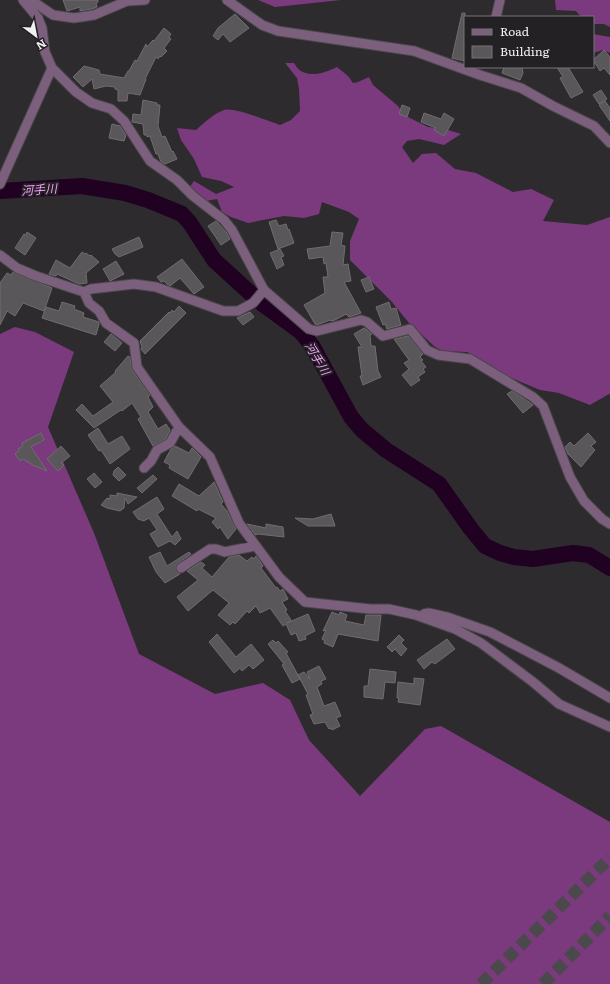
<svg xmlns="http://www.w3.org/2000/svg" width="610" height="984" font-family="Literata,'Noto Sans JP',serif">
<rect width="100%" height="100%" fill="#2e2b2e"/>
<!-- forest -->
<path fill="#7a3a7d" d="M258,0H341L275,7Z
M555,0H610V27L604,24H593V17H581L576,11L556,10Z
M593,34L610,37V53L603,50L593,53Z
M285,63H294C296,66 299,71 303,72C314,77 327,72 337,67L348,76L353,83L358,82L369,77L373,85L398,106L404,115L428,127L445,129L461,134L444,145L419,139L407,141L402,147L413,163L422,154L436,153L455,169L476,173L513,192L531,189L554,200L543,221L587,225L610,217V395L609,394L590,405L559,393L540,390L507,376L467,352L442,351L434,346L409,323L392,302L350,260V241L359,219L349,212L322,202L319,214L304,218L284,216L248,223L231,217L222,212L217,199L206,201L189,188L194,181L216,194L234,187L221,181L202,177L194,159L181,140L177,128L196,130C204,123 213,114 224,110C234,107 269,121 280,125L291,120L300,111L299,89L297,78Z
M15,327L35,332L74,352L48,427L94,533L139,654L215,694L263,683L290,700L309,740L360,796L425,729L441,726L610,822V984H0V334Z"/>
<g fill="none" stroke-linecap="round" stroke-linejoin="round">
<!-- river -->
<path stroke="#200122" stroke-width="16" d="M0,191L82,186L125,193L148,200L182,214L190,223L214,260L260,302L301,332L313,347L351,417L362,430L386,450L439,484L471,529L485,546L500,553L514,557L533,559L573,553L589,555L610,568"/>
</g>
<!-- building -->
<path fill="#5a575a" stroke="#706c70" d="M63,0H98V2L96,3L97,7L92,9L80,11V7L67,11Z
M462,13H465V61L452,58Z
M235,14L249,28L230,42L223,34L218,40L213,36L218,28Z
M164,28L171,34L169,37L171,39L164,48L167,51L161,57L160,56L158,59L156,57L145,79H146L140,95L128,93L127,101H118V90L115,89V87L106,86L94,89L92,79L83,87L73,77L84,66L99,70L100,74L124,78L128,71H129L135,60L137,61L146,44L147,47L153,40L154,41Z
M604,50L610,57V75L604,68L600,71L593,60Z
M504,67H522L523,73L520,80L502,73Z
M557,67H568L583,92L571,98L560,78L563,77Z
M601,90L607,99L599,104L593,95Z
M143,100L157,103V105H160L158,126L162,137L165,136L172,152L173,151L177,159L165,164L161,162L158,154H156L150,136L147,137V135H144L143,124L132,122L133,114L141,115Z
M605,101L610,108V121L599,105Z
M402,105L410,108L407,117L399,114Z
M424,113L441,119L444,113L454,119L444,136L434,130L436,128L421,122Z
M112,124L120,126L126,135L124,141L109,138Z
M276,220L279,226L286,224L288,230L289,229L294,243L278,249L269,222Z
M216,221L227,233L230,239L221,245L208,226Z
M27,232L36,238L25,255L15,248L24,234L26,235Z
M332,232L343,233L341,245L345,246L343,265L348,264L351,281L344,282L361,313L349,317L346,314L335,320L331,321L330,320L317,325L315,324L304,305L325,293L323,277H328L326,263L324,264L323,257L309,259L307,249L330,246Z
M139,237L143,247L119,257L115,254L112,249Z
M280,249L284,256L281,257L284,265L277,269L270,253Z
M82,252L85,254L86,253L90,256L91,255L99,262L86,273L87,283L79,284L57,274L56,276L49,274L56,260L70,268Z
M182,259L204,287L194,294L180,278L170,286L167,284L164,281L161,282L157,277Z
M116,261L124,274L110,281L103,269Z
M13,272L52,288L44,311L23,303L15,316L7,311L0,325V283L7,273L11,275Z
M369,277L374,289L366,292L361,280Z
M62,302L75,306L74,309L84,313L83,317L99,322V324L96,335L42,318L46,307L59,311Z
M389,302L391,309L396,308L401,325L387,329L385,324L383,325L376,307Z
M179,306L186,313L145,354L141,349L142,347L140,341L169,312L170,313L172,310L174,312Z
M250,312L254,317L243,325L237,318Z
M364,328L372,334L370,335L371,346H375L378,371L381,377L363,385L360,376H362L358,347H362L354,334Z
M111,334L122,343L115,351L104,342Z
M408,336L423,354L420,357L423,360L421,361L426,367L423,369L425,372L418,377L420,380L411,386L402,375L409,369L404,363L409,360L394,339Z
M128,356L130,357L132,370L150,395L148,397L153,407L148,412L158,429L166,424L170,430L166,439L153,446L138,419L141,417L132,403L122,411L121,410L94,428L76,410L82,404L93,416L113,402L100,386L116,372L115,371Z
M512,391L529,402L533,405L523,413L507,394Z
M98,428L108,444L122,436L130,449L110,464L101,450L99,451L88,435Z
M41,433L44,440L31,447L47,471L36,466V467L23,459L20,461L15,454L19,451L18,449L23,446L22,443Z
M588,433L596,442L591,446L595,450L581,467L568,454L565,447L570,442L574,446Z
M61,446L70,456L61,463L64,465L58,471L47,459Z
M175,446L189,453L192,448L201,457L188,479L169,468L170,465L164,462L171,449Z
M118,467L126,475L119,481L113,475L114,471Z
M94,473L102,482L95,488L87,479Z
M153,475L157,479L142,493L137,488Z
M214,482L223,502L221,504L227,511L236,529L228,539L220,527L218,529L212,522L216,518L198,509L197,511L172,496L179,484L199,496Z
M117,493L137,497L128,504L125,498L124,508L120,511L107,508L101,505L107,498L110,499V495L117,496Z
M157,497L164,509L157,514L172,537L177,531L181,539L175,545L170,541L158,547L150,534L157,530L149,518L144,521L138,519L133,512Z
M331,514L335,526H308L295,518L313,519Z
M247,524L266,528V524L283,527L284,537L258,534L255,535Z
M160,552L167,566L189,552L191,554L176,565V571L180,574L165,583L156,572L149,557Z
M239,555L247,561L252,557L253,559L256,556L263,566L261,568L276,588L277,587L280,591L283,589L288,599L282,602L287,610L285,611L291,620L287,623L308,614L315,631L305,636L306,639L299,641L296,633L291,635L286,624L283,626L270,608L260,613L256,606L249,613L247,611L235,624L233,622L230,625L218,615L229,603L213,590L188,611L177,597L198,580L187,571L201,562L205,565L202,568L212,577L229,557Z
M332,612L339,615L340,612L347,615L345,621L364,625L366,615H381L378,641L338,634L333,647L324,643L325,641L322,639L326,630L323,631Z
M217,634L236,657L251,644L264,660L253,669L249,665L242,671L240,668L234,673L209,642Z
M399,635L404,640L401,643L407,649L401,656L395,649L392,652L387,647Z
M447,639L455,649L435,664L432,662L424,669L417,660Z
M273,640L276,643L278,641L288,652L286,653L300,679L292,683L282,665L284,664L268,644Z
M319,666L326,679L321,681L322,684L317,687L324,706L335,702L341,716L336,718L340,726L332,730L331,728L329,729L325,722L314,724L310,715L313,714L306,695L308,694L298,675L304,672L310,679L307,672Z
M370,669L396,672L395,683L385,682L383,699L364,697V686H368Z
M414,678L424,679L420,705L398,702L399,698H397L398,682L414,684Z"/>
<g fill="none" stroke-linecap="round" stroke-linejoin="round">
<!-- highway-tunnel -->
<path stroke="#4b494b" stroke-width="12" stroke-dasharray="12 6" stroke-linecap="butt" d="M481,984L610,858
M543,984L610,916"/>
<!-- minor casing -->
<g stroke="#494749" stroke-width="11">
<path id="minor" d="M23,0L38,18L42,28L45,52L52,68L76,92L92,103L111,109L124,121L150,161L177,180L193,196L224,220L232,230L264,290L309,329L317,331L361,320L367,322L383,336L410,329L427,350L438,355L470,359L533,397L543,406L570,477L584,501L602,519L610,524
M31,0L53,15L74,18L94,15L127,1L145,0
M227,0L262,25L278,31L414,51L480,75L521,88L553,106L594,126L610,143
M496,17L500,0
M0,184L52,68
M0,255L17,268L36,276L84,292L89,303L99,311L106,323L134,343L137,367L179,427L210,457L239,523L279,577L305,602L370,609H389L416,615L455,629L481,643L533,682L559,704L610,727
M84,292L91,289L134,284L156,287L223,311H238L253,303L264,290
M144,468L151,461L157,450L170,443L179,427
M181,568L210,549H216L225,552L229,551L256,546
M424,614L429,613L447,617L490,632L559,668L610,698"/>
</g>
<!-- minor -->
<use href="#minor" stroke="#7b5f7c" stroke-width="9"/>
</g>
<g text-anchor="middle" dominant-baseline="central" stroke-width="4" stroke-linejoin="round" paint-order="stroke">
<!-- water labels -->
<g font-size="12" font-style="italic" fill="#f89ffc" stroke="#242124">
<text transform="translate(39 189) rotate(-4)">河手川</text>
<text transform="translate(318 358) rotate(59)">河手川</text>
</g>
</g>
<!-- legend -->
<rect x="464" y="16" width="130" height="52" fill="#242124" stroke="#767476"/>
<rect x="472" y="29" width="20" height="6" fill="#7b5f7c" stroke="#767476"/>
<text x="500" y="36" font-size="12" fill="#f2f0f2">Road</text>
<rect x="472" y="46" width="20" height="12" fill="#5a575a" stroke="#767476"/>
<text x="500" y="56" font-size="12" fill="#f2f0f2">Building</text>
<!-- north arrow -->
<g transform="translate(36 36) rotate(148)" stroke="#242124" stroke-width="3" paint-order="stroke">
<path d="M0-3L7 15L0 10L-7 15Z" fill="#f2f0f2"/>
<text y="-6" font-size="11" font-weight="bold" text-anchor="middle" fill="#f2f0f2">N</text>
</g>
</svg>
